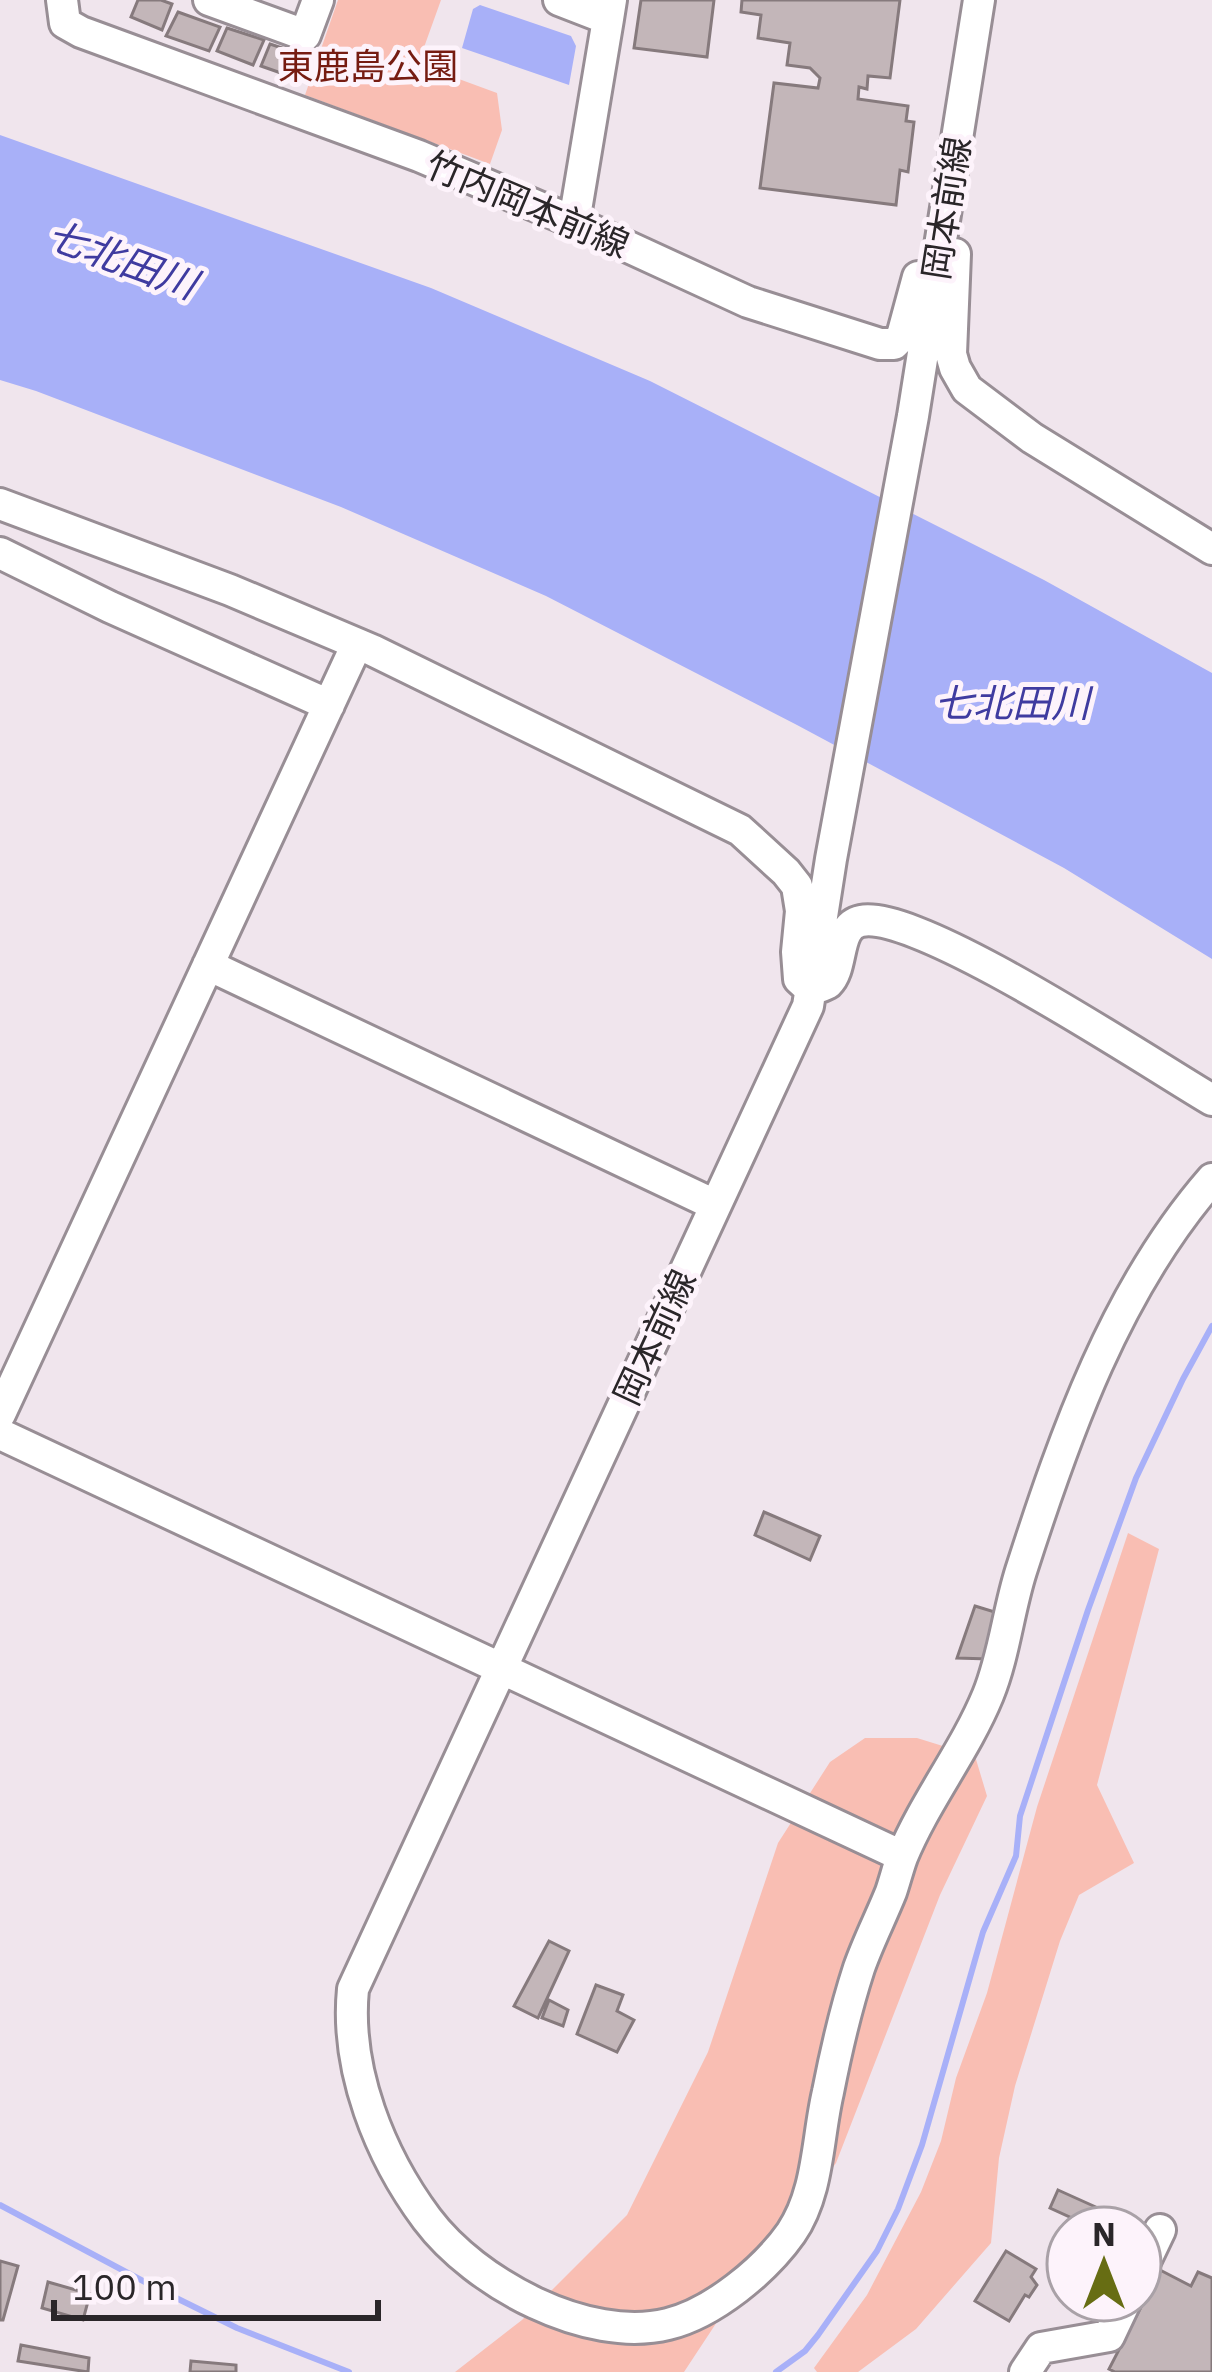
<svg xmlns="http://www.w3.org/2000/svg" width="1212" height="2372" font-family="'IBM Plex Sans','Noto Sans JP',sans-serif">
<rect width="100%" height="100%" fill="#f0e5ed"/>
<!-- green -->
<path fill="#f9beb3" d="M338,0H441L418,64L497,93L502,130L490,164L305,95Z
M1128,1533L1159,1549L1097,1785L1134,1863L1079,1895L1060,1941L1015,2086L999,2158L991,2243L916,2329L858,2372H817L814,2368L867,2295L921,2192L941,2141L956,2078L987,1993L1037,1807Z
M865,1738H917L975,1756L987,1796L940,1895L836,2163L766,2261L740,2287L684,2372H455L522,2320L627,2215L708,2052L778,1843L830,1762Z"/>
<!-- water -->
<path fill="#a8b0f8" d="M480,5L571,36L576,46L569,85L462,48L473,9Z
M0,135L431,288L650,381L1044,580L1212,673V959L1064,868L797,725L546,596L341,507L36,391L0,380Z"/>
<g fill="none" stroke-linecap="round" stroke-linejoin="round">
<!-- stream -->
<path stroke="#a8b0f8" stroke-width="6" d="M0,2205L158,2289L237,2328L349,2372
M776,2372L805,2351L818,2335L877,2251L898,2209L922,2145L983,1932L1016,1856L1020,1816L1088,1610L1136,1478L1183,1379L1212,1326"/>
</g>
<!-- building -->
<path fill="#c3b6b9" stroke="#867a7d" stroke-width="3" d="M138,0H161L172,4L162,30L131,17Z
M641,0H714L707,57L634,48Z
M742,0H900L890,78L868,76L867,89L859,87L858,99L908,106L906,121L914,122L908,172L900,170L896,205L760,188L774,83L818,88L820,78L810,68L787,65L790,43L758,38L761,15L741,12Z
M178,12L220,27L209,51L166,36Z
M227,28L264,40L253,65L217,51Z
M270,44L306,56L298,79L261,66Z
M764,1512L820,1536L810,1560L755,1535Z
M975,1606L998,1613L989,1659L957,1658Z
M549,1941L569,1951L538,2018L514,2006Z
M596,1985L623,1995L617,2011L634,2020L617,2052L577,2034Z
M549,2000L568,2010L563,2026L542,2018Z
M1058,2190L1140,2227L1139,2228H1085L1074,2223L1076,2220L1050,2208Z
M1006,2251L1036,2269L1031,2277L1037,2285L1029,2297L1025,2295L1009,2321L975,2301Z
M0,2261L18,2266L3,2320H0Z
M1160,2270L1191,2286L1198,2272L1212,2278V2372H1115L1109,2369Z
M48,2282L90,2294L83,2320L42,2308Z
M21,2345L89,2358L88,2372L18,2361Z
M191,2361L236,2365V2372H190Z"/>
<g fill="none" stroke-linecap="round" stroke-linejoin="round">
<!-- minor casing -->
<g stroke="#988e95" stroke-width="36">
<path id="minor" d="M62,0L65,23L81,32L419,156L574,222L748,302L880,344H894L902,336L918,277
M209,0L305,35L318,0
M559,0L608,19L611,0
M979,0L913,416L831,859L808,1006L353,1989C345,2070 380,2156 427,2219C475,2283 587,2344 668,2324C713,2313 765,2270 791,2233C819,2192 817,2139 828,2092C836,2051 846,2008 859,1968C868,1942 881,1917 891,1892C895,1880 898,1868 902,1857C925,1801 965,1751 988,1695C1004,1656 1008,1612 1021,1571C1065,1434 1116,1289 1212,1179
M574,222L608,19
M955,254L951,354L955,368L967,389L1032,438L1212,549
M0,504L230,590L372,650L740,830L786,872L797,886L801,911L797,952L799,979L811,990C815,988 824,986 828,983C844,968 835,926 861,921C919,909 1152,1065 1212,1100
M0,553L110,607L329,705
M208,965L715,1205
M0,1414L357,644
M0,1434L902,1856
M1140,2272L1160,2230
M1025,2372L1041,2348L1109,2336L1126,2300"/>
</g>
<!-- minor -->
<use href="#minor" stroke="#fff" stroke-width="30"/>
</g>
<g text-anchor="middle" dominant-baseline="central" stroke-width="10" stroke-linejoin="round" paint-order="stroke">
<!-- park labels -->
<g font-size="36" fill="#761c11" stroke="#fdf3fb">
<text x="368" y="65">東鹿島公園</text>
</g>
<!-- street labels -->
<g font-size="36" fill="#2a2629" stroke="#fdf3fb">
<text transform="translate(528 204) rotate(23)">竹内岡本前線</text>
<text transform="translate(946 208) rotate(-81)">岡本前線</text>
<text transform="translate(654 1337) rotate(-65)">岡本前線</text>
</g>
<!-- water labels -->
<g font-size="39" font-style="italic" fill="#3f3ba0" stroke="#fdf3fb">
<text transform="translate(122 259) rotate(20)">七北田川</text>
<text x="1012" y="702">七北田川</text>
</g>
</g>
<!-- north arrow -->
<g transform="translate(1104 2264)"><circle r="57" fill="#fdf3fb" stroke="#a9a1a7" stroke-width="3"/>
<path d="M0-9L21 45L0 30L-21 45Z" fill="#676d13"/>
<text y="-18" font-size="33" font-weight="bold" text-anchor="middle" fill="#2a2629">N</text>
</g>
<!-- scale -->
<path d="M54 2300v18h324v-18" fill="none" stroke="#2a2629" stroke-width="6"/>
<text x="72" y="2300" font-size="36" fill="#2a2629" stroke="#fdf3fb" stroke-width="9" paint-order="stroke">100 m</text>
</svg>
